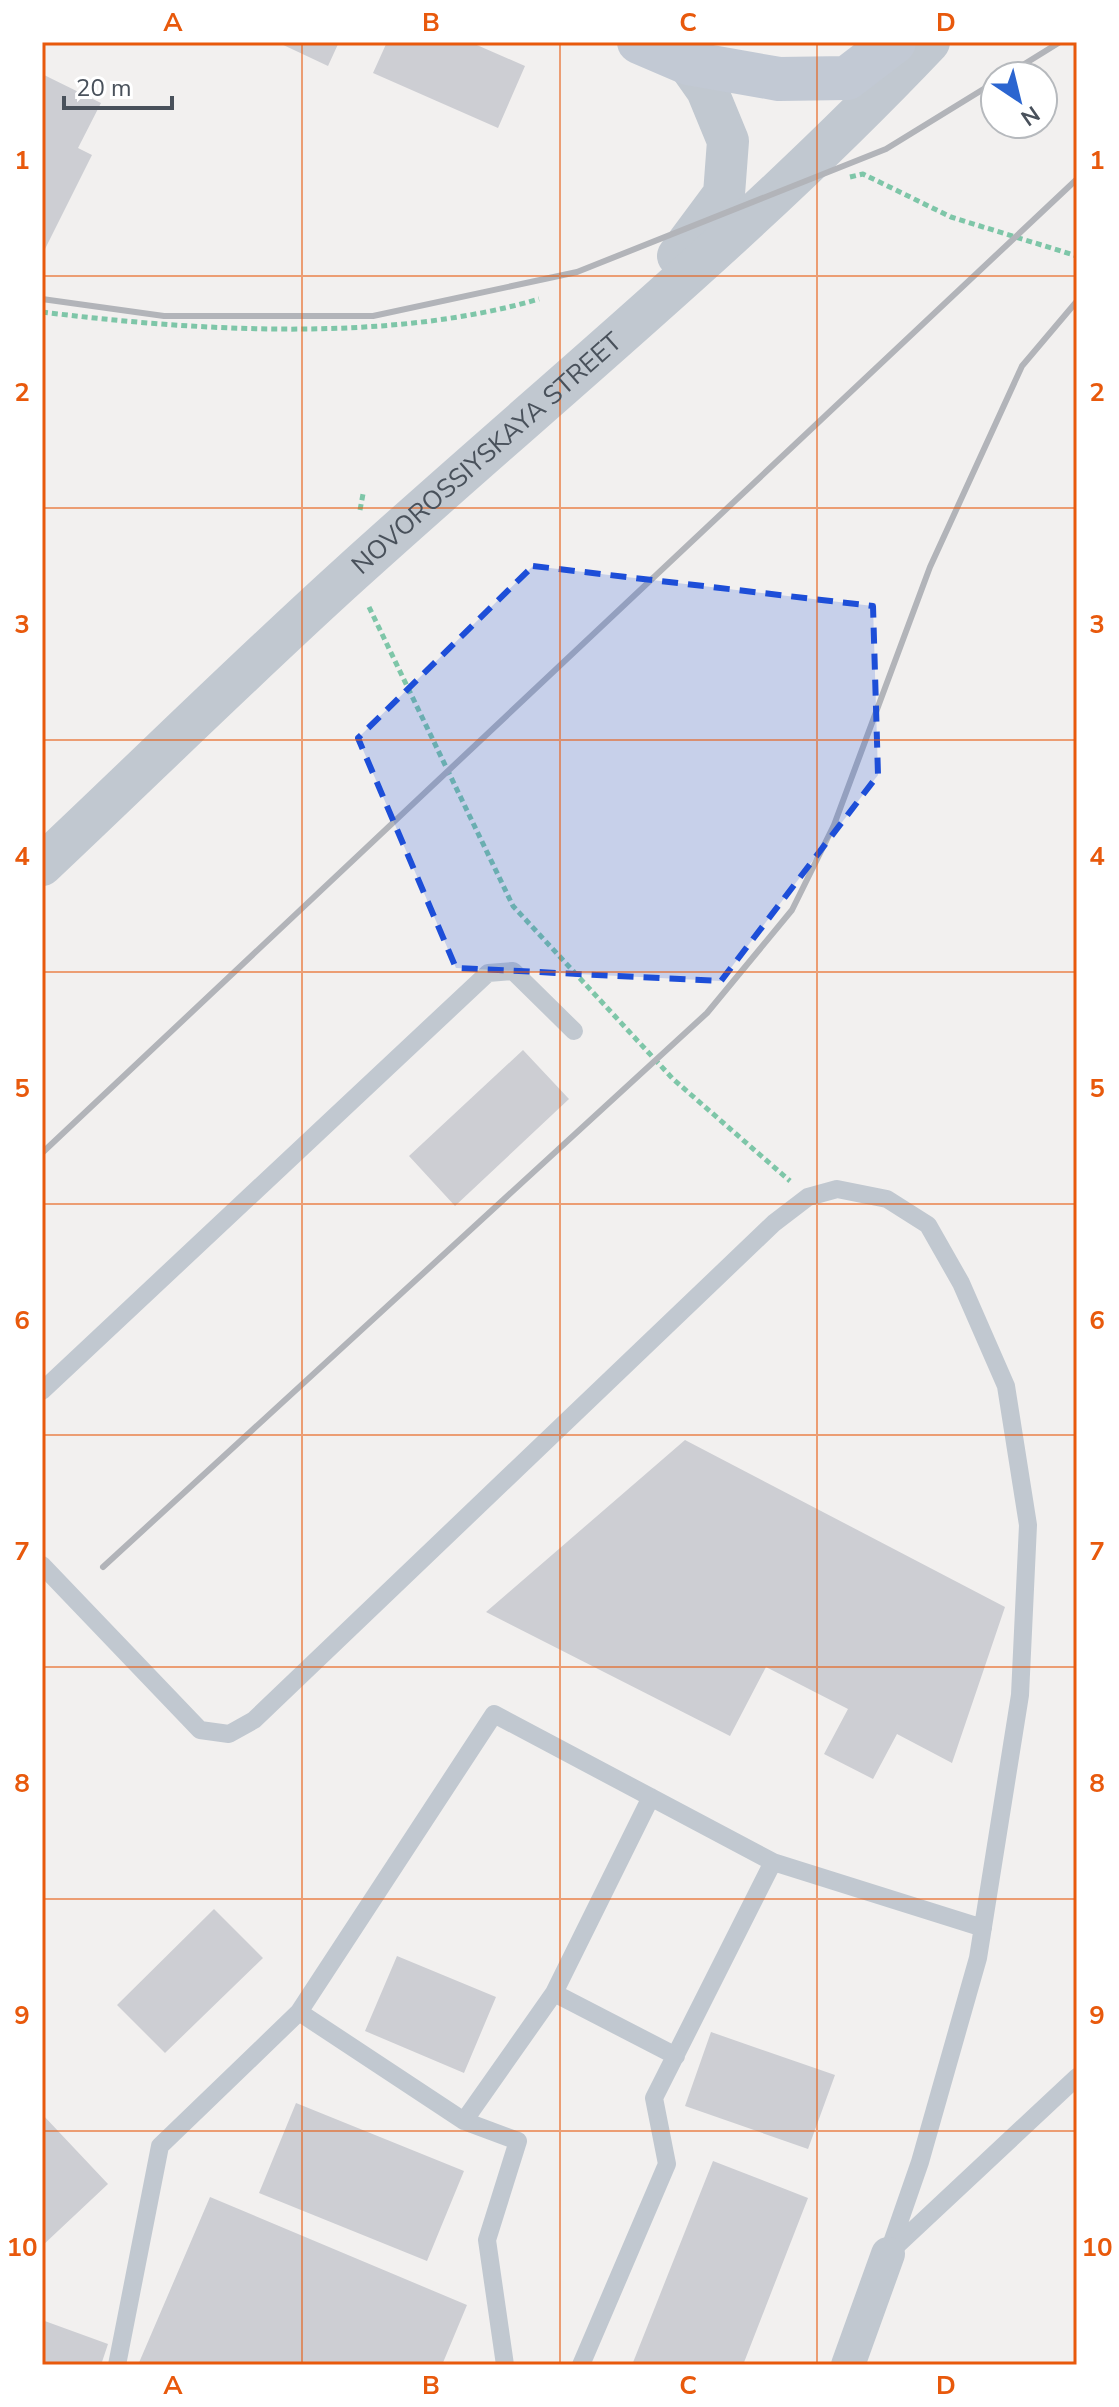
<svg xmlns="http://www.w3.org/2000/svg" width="1119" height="2407" font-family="'Nunito Sans',sans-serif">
<rect width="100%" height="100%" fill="#f2f0ef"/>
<!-- building -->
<path fill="#cdced3" d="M277,42H339L328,66Z
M387,42H470L525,66L498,128L373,73Z
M42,74L101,103L78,148L92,155L42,255Z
M523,1050L569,1099L455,1206L409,1156Z
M685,1440L1005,1607L952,1763L897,1734L873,1779L824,1754L848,1709L766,1667L730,1736L486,1612Z
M214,1909L263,1958L165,2053L117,2005Z
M397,1956L496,1997L464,2073L365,2031Z
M711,2032L835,2075L808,2149L685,2106Z
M296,2103L464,2171L427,2261L259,2193Z
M42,2114L108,2184L42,2246Z
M713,2161L808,2198L743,2365H632Z
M210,2197L467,2305L442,2365H138Z
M42,2320L108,2344L101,2365H42Z"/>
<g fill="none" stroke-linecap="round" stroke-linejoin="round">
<!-- path -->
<path stroke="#7ec6a8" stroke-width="5" stroke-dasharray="6 4" stroke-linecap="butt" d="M850,177L863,174L951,217L1077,256
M42,312C196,331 389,343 539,299
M360,510L363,494
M369,607L513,906L673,1079L790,1181"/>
<!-- service -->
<path stroke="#c1c8d0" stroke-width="18" d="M42,1391L488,973L513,971L574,1031
M42,1565L200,1730L229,1734L254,1720L774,1223L808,1197L837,1189L887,1199L928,1225L961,1283L1006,1386L1028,1525L1020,1695L978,1958L920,2162L888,2254
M554,1993L651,1797
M299,2012L464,2121
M892,2250L1077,2077
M117,2365L160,2146L299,2012L494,1714L773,1862L983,1928
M505,2365L487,2240L518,2141L464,2121L554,1993L676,2056
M581,2365L667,2164L654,2098L773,1862"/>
<!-- minor -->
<path stroke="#c1c8d0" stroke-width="34" d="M848,2365L888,2254"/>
<!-- tertiary -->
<g stroke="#c1c8d0" stroke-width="42">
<path d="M678,256L724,194L728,141L707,90L688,63"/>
<path id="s1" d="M42,865C145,768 246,668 351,573C545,397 749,232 929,42"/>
</g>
<!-- secondary -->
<path stroke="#c2c9d4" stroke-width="44" d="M639,42L688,63L779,79L847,78L894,42"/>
<!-- rail -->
<path stroke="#b2b4b9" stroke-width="6" d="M1005,76L1060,42
M42,299L164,316H373L577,272L886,149L995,82
M42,1153L1077,179
M103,1567L707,1013L792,910L834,825L930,567L1022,366L1077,301"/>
</g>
<!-- marked area -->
<path fill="#1d4ed8" fill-opacity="0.2" stroke="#1d4ed8" stroke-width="6" stroke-dasharray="16 10" stroke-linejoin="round" d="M533,566L873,606L878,775L721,981L456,968L358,738Z"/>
<!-- grid -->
<path fill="none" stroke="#e8590c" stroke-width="2" stroke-opacity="0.55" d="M302,42V2365M560,42V2365M817,42V2365M42,276H1077M42,508H1077M42,740H1077M42,972H1077M42,1204H1077M42,1435H1077M42,1667H1077M42,1899H1077M42,2131H1077"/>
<g text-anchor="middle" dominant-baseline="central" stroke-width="6" stroke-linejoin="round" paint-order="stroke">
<!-- street labels -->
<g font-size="26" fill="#49515b" stroke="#fff">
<text stroke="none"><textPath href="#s1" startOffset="606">NOVOROSSIYSKAYA STREET</textPath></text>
</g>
</g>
<!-- border -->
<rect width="1119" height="2407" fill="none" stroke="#ffffff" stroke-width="88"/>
<!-- north arrow -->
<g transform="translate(1019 100) rotate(145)"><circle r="38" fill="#ffffff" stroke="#b6b9bd" stroke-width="2"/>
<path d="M0-6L14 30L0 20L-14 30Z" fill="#2b65d0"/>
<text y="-12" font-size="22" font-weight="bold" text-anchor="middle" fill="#49515b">N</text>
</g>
<!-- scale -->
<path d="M64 96v12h108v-12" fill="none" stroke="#49515b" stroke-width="4"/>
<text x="76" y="96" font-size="24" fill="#49515b" stroke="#ffffff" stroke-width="6" paint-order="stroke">20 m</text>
<rect x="44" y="44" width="1031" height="2319" fill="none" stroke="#e8590c" stroke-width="3"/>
<g font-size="26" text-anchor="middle" font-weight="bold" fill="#e8590c">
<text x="173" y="31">A</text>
<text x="431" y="31">B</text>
<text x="688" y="31">C</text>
<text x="946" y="31">D</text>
<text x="22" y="169">1</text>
<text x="1097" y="169">1</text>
<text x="22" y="401">2</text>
<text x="1097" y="401">2</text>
<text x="22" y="633">3</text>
<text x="1097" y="633">3</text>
<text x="22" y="865">4</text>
<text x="1097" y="865">4</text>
<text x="22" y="1097">5</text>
<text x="1097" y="1097">5</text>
<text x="22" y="1329">6</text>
<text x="1097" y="1329">6</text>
<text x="22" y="1560">7</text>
<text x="1097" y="1560">7</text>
<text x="22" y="1792">8</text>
<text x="1097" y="1792">8</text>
<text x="22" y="2024">9</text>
<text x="1097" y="2024">9</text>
<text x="22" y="2256">10</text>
<text x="1097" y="2256">10</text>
<text x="173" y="2394">A</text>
<text x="431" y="2394">B</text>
<text x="688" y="2394">C</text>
<text x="946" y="2394">D</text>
</g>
</svg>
